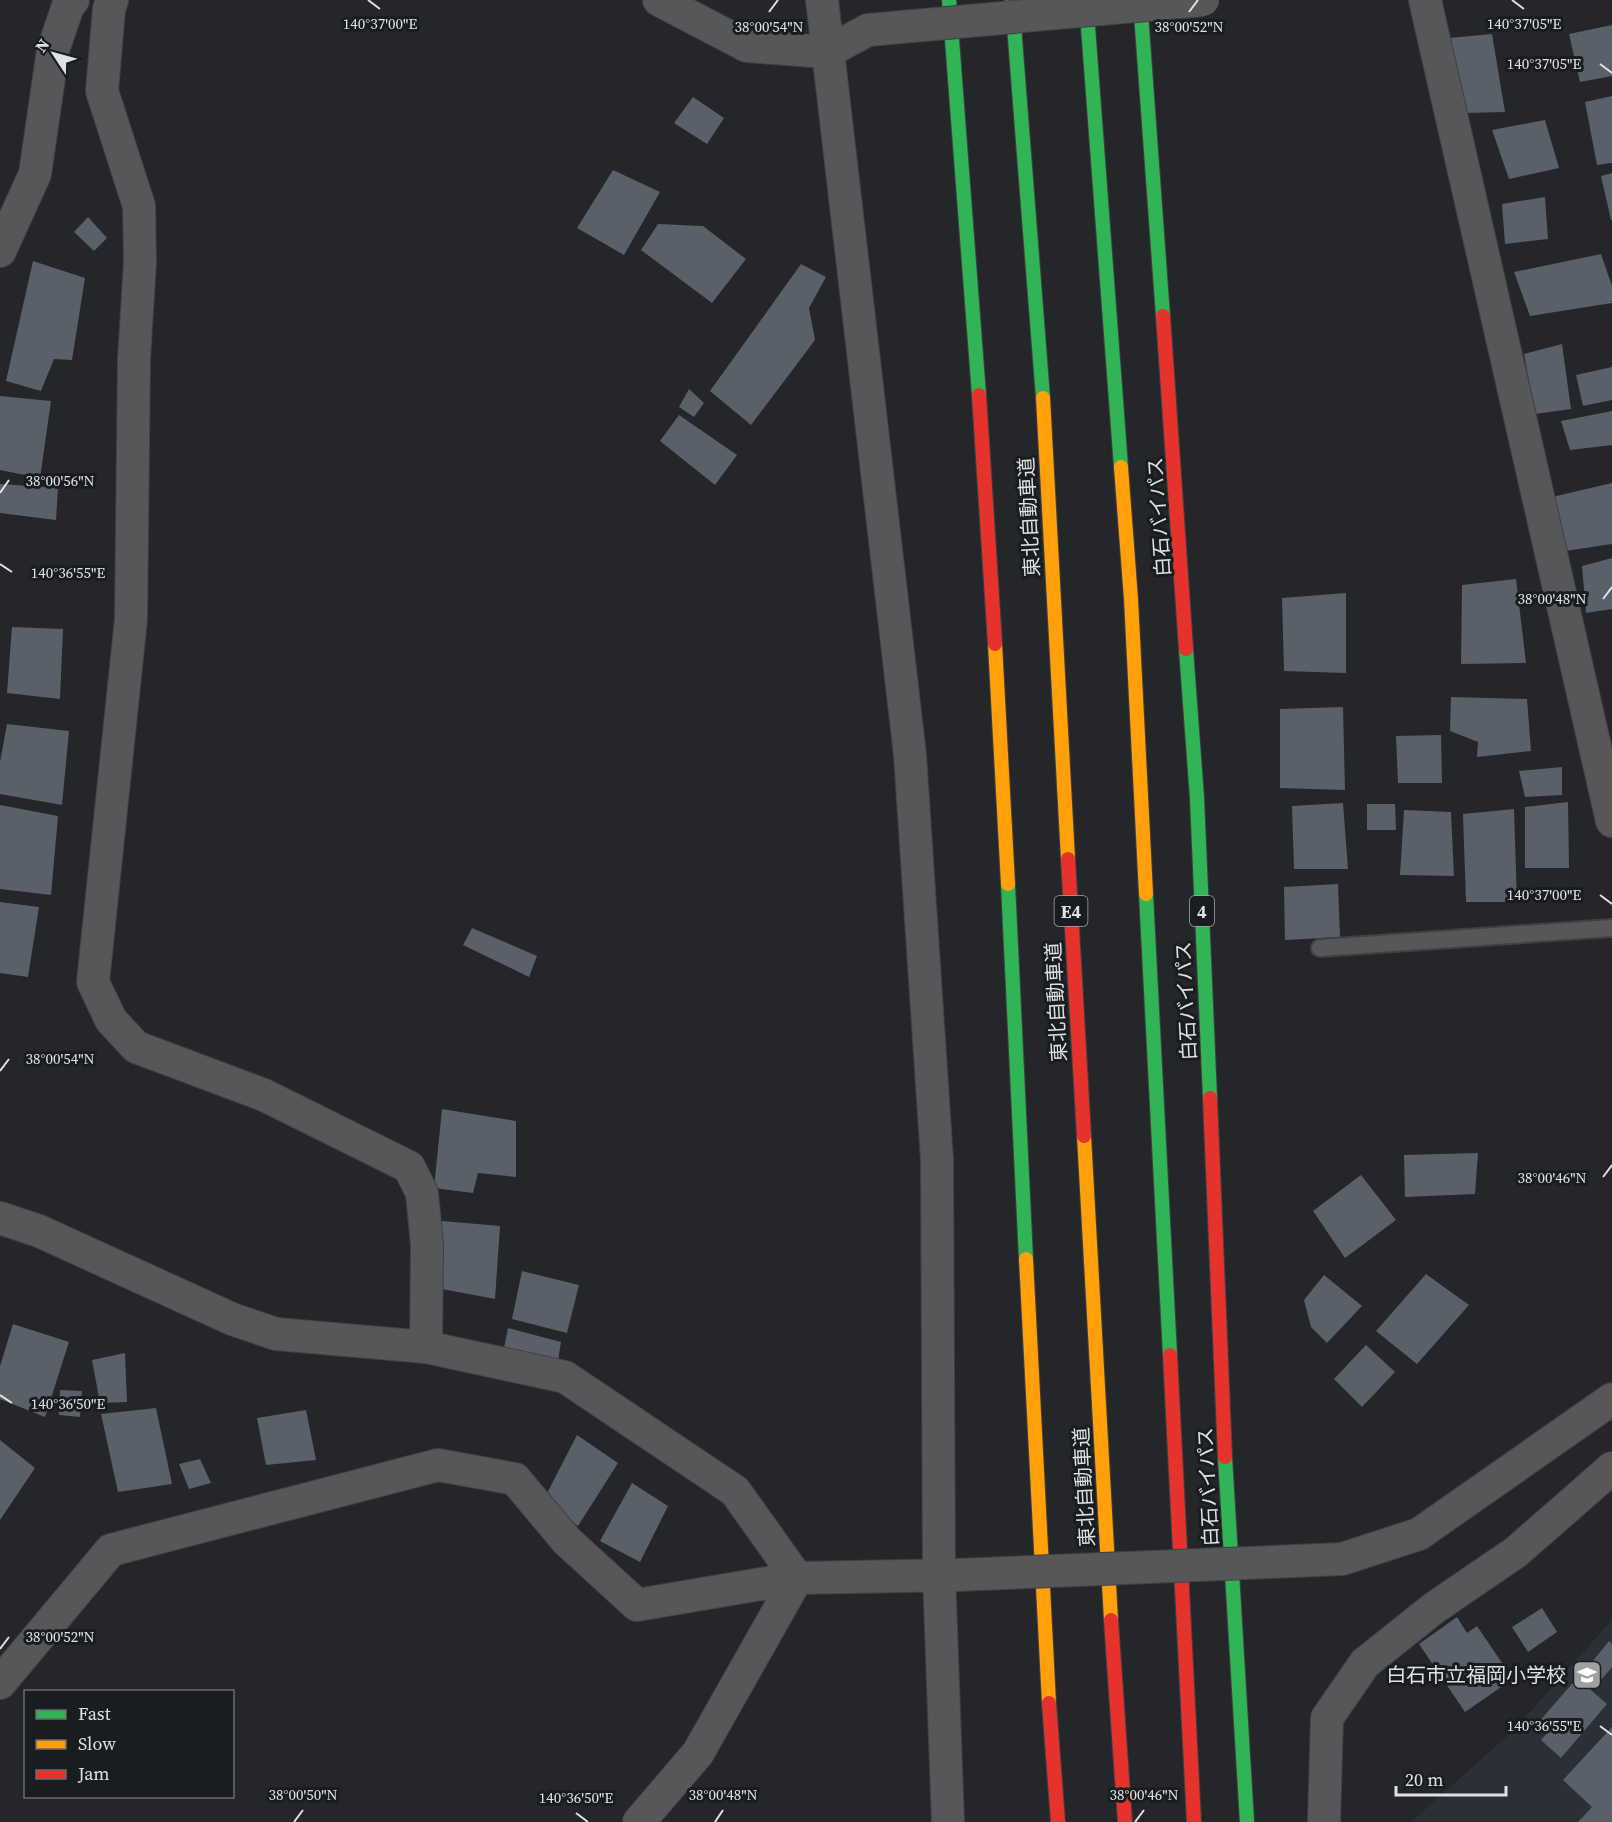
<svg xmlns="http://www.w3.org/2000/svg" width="1612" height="1822" font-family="'Source Serif 4','Noto Sans JP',serif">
<rect width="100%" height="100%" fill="#242629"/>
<!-- built -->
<path fill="#2b3038" d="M1612,1620V1822H1411L1514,1730Z"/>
<!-- building -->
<path fill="#596069" d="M1612,25V76L1580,82L1569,34Z
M1492,34L1505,112L1465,113L1449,38Z
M1612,96V163L1597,165L1585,102Z
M693,97L724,118L707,144L674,123Z
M1545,120L1559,168L1509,179L1492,130Z
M613,170L660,192L624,255L577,228Z
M1612,173V220H1611L1601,176Z
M1545,197L1548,239L1505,244L1502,204Z
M88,217L107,238L94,251L74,232Z
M658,224L703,226L746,259L712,303L641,250Z
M1601,254L1612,286V303L1530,316L1514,272Z
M33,261L85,278L72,360L54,359L41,391L6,381Z
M801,264L826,277L809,308L815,340L751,425L710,391Z
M1562,344L1571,409L1535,414L1524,354Z
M1612,367V400L1583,406L1576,375Z
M689,389L704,403L694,417L679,407Z
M0,396L51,401L40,478L0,470Z
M1612,411V445L1570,450L1561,421Z
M679,415L737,455L715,485L660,441Z
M1612,483V544L1565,551L1552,497Z
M0,484L58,488L56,520L0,513Z
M1612,558V609L1586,613L1582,566Z
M1516,579L1526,663L1461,664L1462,585Z
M1346,593V673L1284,671L1282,598Z
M12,627L63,629L60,699L7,693Z
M1451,697L1527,699L1531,751L1477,757L1478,742L1450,731Z
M1343,707L1345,790L1280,788V709Z
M7,724L69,731L62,805L0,794V762Z
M1441,735L1442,783H1398L1396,736Z
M1562,767V795L1525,797L1519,771Z
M1568,802L1569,868H1525V807Z
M1343,803L1348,869H1294L1292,806Z
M1367,804H1395L1396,830H1367Z
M0,805L58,816L51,895L0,889Z
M1514,809L1517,902H1466L1463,814Z
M1404,810L1451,812L1454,876L1400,875Z
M1338,884L1340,937L1285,940L1284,887Z
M0,902L39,907L28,977L0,973Z
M472,928L537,956L529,977L463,945Z
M442,1109L516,1121V1177L478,1173L473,1193L434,1188Z
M1478,1153L1475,1194L1405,1197L1404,1155Z
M1361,1175L1396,1220L1345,1258L1313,1211Z
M442,1221L500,1226L495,1299L442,1289Z
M522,1271L579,1285L567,1333L512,1319Z
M1426,1274L1469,1305L1417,1364L1376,1331Z
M1324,1275L1362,1306L1327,1343L1311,1327L1304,1300Z
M13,1324L69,1342L45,1417L0,1399V1366Z
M508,1328L561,1342L557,1368L503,1353Z
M1366,1345L1395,1372L1362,1407L1334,1379Z
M125,1353L127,1402L100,1403L92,1360Z
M60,1390L82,1391L80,1417L59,1415Z
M156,1408L172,1484L118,1492L101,1414Z
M306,1410L316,1460L266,1465L257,1418Z
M577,1435L618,1463L578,1526L543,1501Z
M0,1440L35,1468L0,1520Z
M200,1459L211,1483L189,1489L179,1464Z
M632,1483L668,1506L640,1562L600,1541Z
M1542,1608L1557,1632L1528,1652L1512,1627Z
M1457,1617L1467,1633L1477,1626L1513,1679L1465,1712L1419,1644Z
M1609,1641L1612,1644V1667L1602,1679L1588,1667Z
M1577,1678L1607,1704L1561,1758L1541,1740L1548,1732L1538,1723Z
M1612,1727V1822H1578L1592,1807L1563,1780Z"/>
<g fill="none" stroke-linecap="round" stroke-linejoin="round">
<!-- lane casing -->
<g stroke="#404143" stroke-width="20">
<path id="lane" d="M1320,948L1612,928"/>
</g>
<!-- street casing -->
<g stroke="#404143" stroke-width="34">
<path id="street" d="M112,0L109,9L102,91L139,206L140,262L134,359L131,619L93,982L111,1020L136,1047L264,1095L409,1167L422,1193L427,1245L426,1347
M659,0L747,46L827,52L868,30
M822,0L910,755L937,1160L939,1574L948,1822
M1425,0L1612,821
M0,251L35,174L53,50L68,6L73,0
M0,1218L39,1231L232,1319L276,1334L426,1347L565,1377L735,1491L797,1578
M1342,1559L1419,1534L1612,1399
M0,1683L111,1550L438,1465L515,1479L567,1541L637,1605L797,1578L957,1575
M639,1822L698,1753L797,1578
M1324,1822L1327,1718L1365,1663L1434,1608L1516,1552L1612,1468"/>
</g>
<!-- fast casing -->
<g stroke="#404143" stroke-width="16">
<path id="fast" d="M949,0L979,395
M1012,0L1043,398
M1086,0L1121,467
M1140,0L1163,316
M1186,649L1197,798L1210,1098
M1008,884L1026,1259
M1146,894L1170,1355
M1225,1457L1247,1822"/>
</g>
<!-- slow casing -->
<g stroke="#404143" stroke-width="16">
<path id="slow" d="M1043,398L1068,859
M1121,467L1131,599L1146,894
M995,644L1008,884
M1084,1136L1111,1620
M1026,1259L1049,1703"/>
</g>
<!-- jam casing -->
<g stroke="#404143" stroke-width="16">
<path id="jam" d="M1163,316L1186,649
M979,395L995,644
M1068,859L1084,1136
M1210,1098L1225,1457
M1170,1355L1194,1822
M1111,1620L1125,1822
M1049,1703L1058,1822"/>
</g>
<!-- lane -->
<use href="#lane" stroke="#555758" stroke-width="16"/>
<!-- street -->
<use href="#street" stroke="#555758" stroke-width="32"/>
<!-- fast -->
<use href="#fast" stroke="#30b455" stroke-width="14"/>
<!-- slow -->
<use href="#slow" stroke="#ff9f0a" stroke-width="14"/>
<!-- jam -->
<use href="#jam" stroke="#e5322d" stroke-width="14"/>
<!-- street-bridge casing -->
<g stroke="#404143" stroke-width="34" stroke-linecap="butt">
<path id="street-bridge" d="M868,30L1203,0
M957,1575L1342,1559"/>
</g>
<!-- street-bridge -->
<use href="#street-bridge" stroke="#555758" stroke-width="32"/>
</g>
<!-- ticks -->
<path fill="none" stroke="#dfe1e3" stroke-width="2" d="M368,0L380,9M1512,0L1524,9M769,12L778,0M1189,12L1198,0M1600,64L1612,73M0,493L9,480M0,564L12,572M1603,599L1612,587M1600,895L1612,904M0,1071L9,1059M1603,1177L1612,1165M0,1395L12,1403M0,1649L9,1637M1600,1726L1612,1735M576,1813L588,1822M294,1822L303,1810M715,1822L723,1810M1135,1822L1144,1810"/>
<!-- icons -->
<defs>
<g id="school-square" transform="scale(1.5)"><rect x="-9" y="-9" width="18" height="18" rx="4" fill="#9ea0a2" stroke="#1a1d20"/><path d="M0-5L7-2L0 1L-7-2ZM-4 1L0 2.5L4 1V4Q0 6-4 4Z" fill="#fff"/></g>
</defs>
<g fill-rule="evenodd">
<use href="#school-square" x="1587" y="1675"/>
</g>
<g text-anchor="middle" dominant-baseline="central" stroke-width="6" stroke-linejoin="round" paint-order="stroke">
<!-- shield labels -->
<g fill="#1a1d20" stroke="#a4a6a8" stroke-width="1.5">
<rect x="1054.5" y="896" width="33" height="30" rx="4.5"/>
<rect x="1190" y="896" width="24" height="30" rx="4.5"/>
</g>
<g font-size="18" font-weight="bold" fill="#dfe1e3">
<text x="1071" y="911">E4</text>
<text x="1202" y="911">4</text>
</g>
<!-- street labels -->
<g font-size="20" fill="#dfe1e3" stroke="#1a1d20">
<text transform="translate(1029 517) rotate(-93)">東北自動車道</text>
<text transform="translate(1159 517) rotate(-94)">白石バイパス</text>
<text transform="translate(1186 1001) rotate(-93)">白石バイパス</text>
<text transform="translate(1056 1002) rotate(-93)">東北自動車道</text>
<text transform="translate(1084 1487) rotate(-93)">東北自動車道</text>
<text transform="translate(1208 1487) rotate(-93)">白石バイパス</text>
</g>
<!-- poi labels -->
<g font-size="20" fill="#dfe1e3" stroke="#1a1d20" text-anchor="end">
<text x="1566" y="1675">白石市立福岡小学校</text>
</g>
</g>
<g font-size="15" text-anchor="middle" fill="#dfe1e3" stroke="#1a1d20" stroke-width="6" stroke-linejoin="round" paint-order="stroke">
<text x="1524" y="29">140°37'05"E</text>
<text x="380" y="29">140°37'00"E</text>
<text x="769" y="32">38°00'54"N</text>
<text x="1189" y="32">38°00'52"N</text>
<text x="1544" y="69">140°37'05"E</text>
<text x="60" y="486">38°00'56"N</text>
<text x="68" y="578">140°36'55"E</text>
<text x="1552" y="604">38°00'48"N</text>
<text x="1544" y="900">140°37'00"E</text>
<text x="60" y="1064">38°00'54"N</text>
<text x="1552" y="1183">38°00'46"N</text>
<text x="68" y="1409">140°36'50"E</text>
<text x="60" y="1642">38°00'52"N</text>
<text x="1544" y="1731">140°36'55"E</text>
<text x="303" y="1800">38°00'50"N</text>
<text x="723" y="1800">38°00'48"N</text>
<text x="1144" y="1800">38°00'46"N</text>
<text x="576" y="1803">140°36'50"E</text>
</g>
<!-- legend -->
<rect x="24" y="1690" width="210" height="108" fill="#1a1d20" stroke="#696b6e" stroke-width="1.5"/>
<rect x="36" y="1710" width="30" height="9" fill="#30b455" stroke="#696b6e" stroke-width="1.5"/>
<text x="78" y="1720" font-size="18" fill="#dfe1e3">Fast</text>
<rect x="36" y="1740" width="30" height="9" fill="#ff9f0a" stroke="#696b6e" stroke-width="1.5"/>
<text x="78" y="1750" font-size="18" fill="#dfe1e3">Slow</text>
<rect x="36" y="1770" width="30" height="9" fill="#e5322d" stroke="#696b6e" stroke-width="1.5"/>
<text x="78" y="1780" font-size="18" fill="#dfe1e3">Jam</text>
<!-- north arrow -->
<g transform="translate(54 54) rotate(306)" stroke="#1a1d20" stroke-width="4.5" paint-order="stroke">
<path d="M0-4.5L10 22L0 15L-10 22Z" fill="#dfe1e3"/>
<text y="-9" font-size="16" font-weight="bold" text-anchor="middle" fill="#dfe1e3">N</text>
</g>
<!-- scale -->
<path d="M1396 1786v9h110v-9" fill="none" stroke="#dfe1e3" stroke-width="3"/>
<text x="1405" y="1786" font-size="18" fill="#dfe1e3" stroke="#1a1d20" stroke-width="4.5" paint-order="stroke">20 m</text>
</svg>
